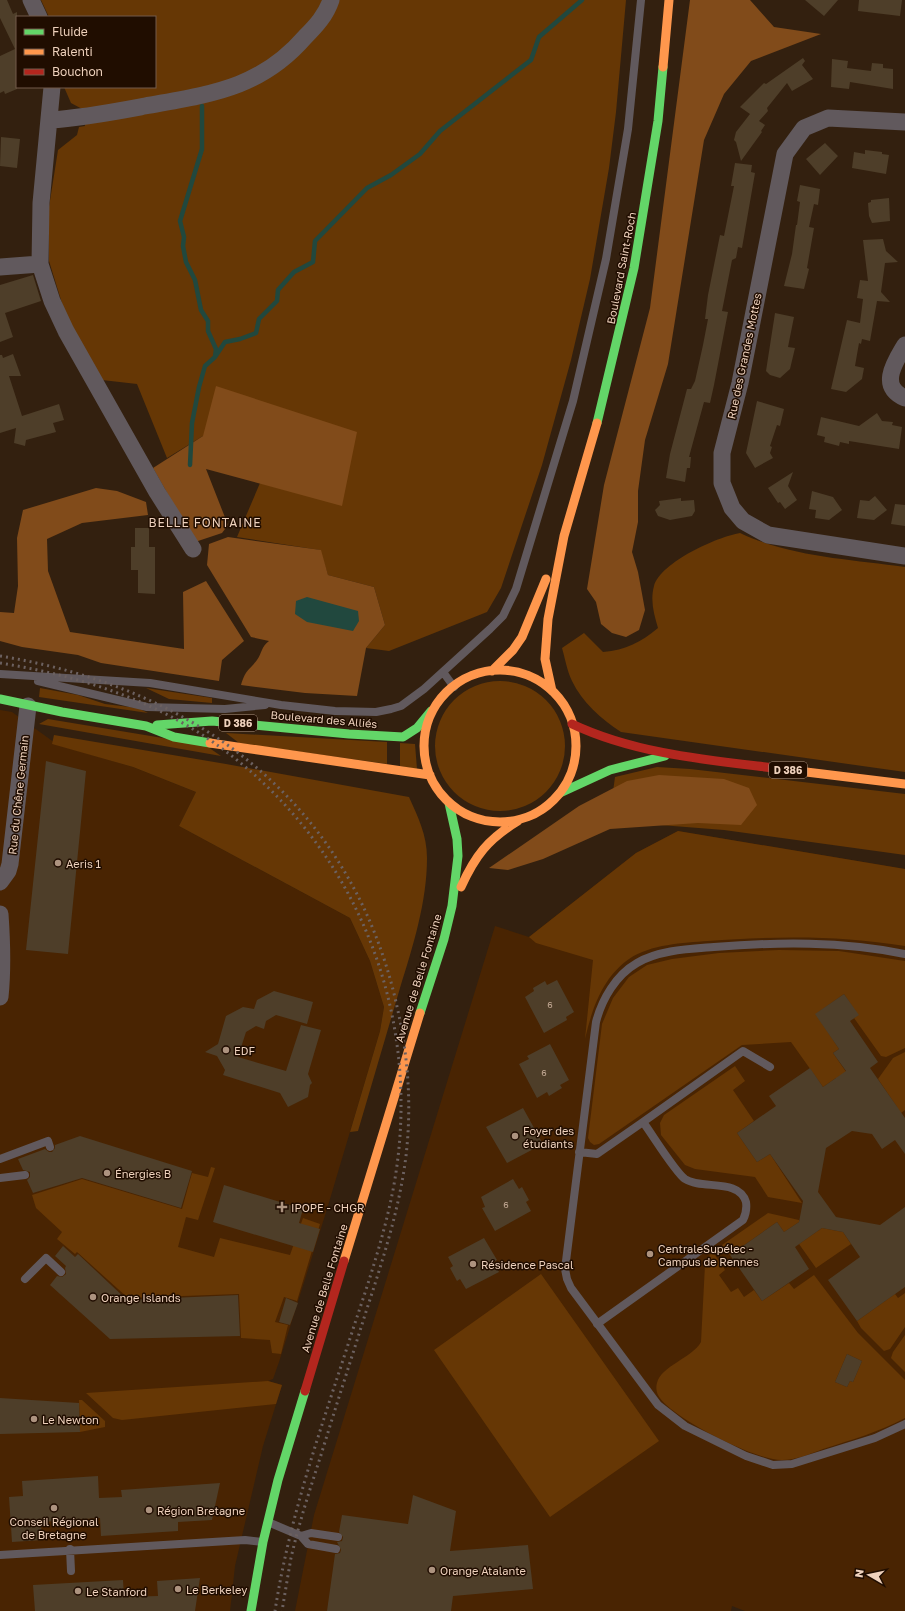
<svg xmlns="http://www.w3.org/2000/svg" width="905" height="1611" font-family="'Golos Text',sans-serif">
<rect width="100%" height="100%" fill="#33200f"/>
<!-- built -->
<path fill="#492402" d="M0,710L12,712L58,745L133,767L196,792L179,826L350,918L370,961L384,1007L380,1031L327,1209L279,1362L273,1379L268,1381L282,1385L263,1446L235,1566L230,1611H0Z
M678,831L905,869V1611H745L732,1606L731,1611H295L314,1515L495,926L529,937L636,853Z"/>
<!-- green -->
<path fill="#663705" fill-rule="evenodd" d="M41,0H626L616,112L609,168L590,279L571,360L542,465L501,588L487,612L389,651L366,648L385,625L374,587L328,575L320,550L237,537L260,483L342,505L203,436L167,458L137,384L102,380L65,313L49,261V207L58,150L77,135L79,127L85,126L84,110L71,103L64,87H155V17H49Z
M740,533C791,557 850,559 905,567V772L621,732C601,719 582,702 572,681C567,671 565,658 562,648L584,633L603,652C626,650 641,642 658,628C654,614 650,601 654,586C661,562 717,537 740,533Z
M435 746a65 65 0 1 1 130 0a65 65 0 1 1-130 0Z
M40,688L78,695L105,704L138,708L148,713L39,697Z
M146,688L212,698V703L169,699Z
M48,719L205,745L221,756L39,724Z
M226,733L387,742V764L239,743Z
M54,735L226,764L409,797C418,817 427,835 427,858C427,902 413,946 400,988C386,1036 372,1083 358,1131L350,1132L380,1031L384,1007L370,961L350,918L179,826L196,792L133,767L52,744Z
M400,743L415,744L417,769L400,766Z
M657,767L690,769L905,794V855L724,830L609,821L615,777Z
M678,831L905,869V946C839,935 775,936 708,941C683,943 651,944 629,959C602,978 592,1009 585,1039L593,960L536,943L529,937L636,853Z
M779,950L839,951L905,961V1048L886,1057L881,1056L854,1018L858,1015L844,994L816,1014L839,1049L833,1053L851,1079L842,1086L836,1078L823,1087L791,1042L742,1045L599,1144L594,1145L590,1142L588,1138L602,1024L613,998L629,977L647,965L672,959L719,953Z
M905,1052V1110L897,1116V1107L878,1079L893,1058Z
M735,1066L745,1081L733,1090L754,1121L737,1133L757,1162L770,1154L802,1203L768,1197L755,1177L695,1169L685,1165L661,1135L660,1123L664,1115Z
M211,1167L215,1168L198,1220L186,1217L178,1247L214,1257L220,1238L290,1255L303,1218L320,1224L297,1301L284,1297L275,1322L288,1325L281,1354L272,1353L270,1340L241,1338L239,1294L128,1298L77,1252L75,1254L57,1239L62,1232L36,1208L32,1195L82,1179L182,1209L192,1173L208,1177Z
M768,1213L799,1220V1222L784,1232L777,1222L730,1255L722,1245Z
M822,1228L843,1232L851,1244L816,1268L799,1244Z
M713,1252L725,1270L719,1275L731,1292L738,1288L744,1297L754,1290L762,1301L789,1283L794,1289L814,1275L858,1333L905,1380V1418C879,1432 851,1440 823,1449C810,1454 796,1460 782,1460C757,1461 669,1417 658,1395C656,1391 656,1386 657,1383C661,1366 692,1358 701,1342L705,1265L708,1257ZM847,1354L862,1361L853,1382L850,1381L847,1387L835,1382Z
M541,1274L659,1441L550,1517L434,1350Z
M905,1293V1327L890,1349L884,1351L861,1328L857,1321L895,1294L898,1298Z
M905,1335V1372L891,1358L893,1352Z
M268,1381L282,1385L276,1404L122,1420L113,1418L86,1393Z
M79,1400H82L105,1421V1427L80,1432Z"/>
<!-- forest -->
<path fill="#814b1a" d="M690,0H750L774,27L821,34L751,61L724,94L704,140L668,364L645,440L638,491V522L632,552L638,572L645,610L639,630L626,637L612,633L601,624L596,602L587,589L604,485L650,308Z
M216,386L357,432L342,506L206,469L228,525L222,533L195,542L153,468L203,436Z
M96,488L117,491L146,502L148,515L82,523L47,539L48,571L70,632L184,649L183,592L206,581L244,641L222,660L219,681L101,663L78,655L22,647L0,641V612L14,613L18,586L17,538L23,510Z
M228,537L321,550L328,575L374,587L385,625L366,648L357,696L305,693L241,685C246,669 248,672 257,660C262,653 261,647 269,641L251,637L207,565L209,544Z
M659,775L724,779L749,788L757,805L741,825L698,823L610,829L543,859L508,870L489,868L579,806L627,781Z"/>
<!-- water -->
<path fill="#21483e" d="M307,597L358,611L359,621L353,631L307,622L295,614L296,601Z"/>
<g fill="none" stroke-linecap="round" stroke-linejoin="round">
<!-- stream -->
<path stroke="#21483e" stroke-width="4.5" d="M202,106V149L180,221L184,237L183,246L186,262L195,280L201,310L208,321V331L216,349L215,357
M190,465L192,423L199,387L205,366L215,357L225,342L240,339L256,333L259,319L277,301L278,290L294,272L313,262L315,241L367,188L391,175L420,154L440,131L531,60L539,37L582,0"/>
</g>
<!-- building -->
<path fill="#4e3e29" d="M0,0H7L13,14L17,12V89L5,94L4,91L0,93V56L15,49L0,18Z
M805,0H838L824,16Z
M859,0H902L900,16L858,11Z
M803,58L805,61L802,65L813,79L792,91L787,83L767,108L768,111L759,121L765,125L761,131L762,132L741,161L736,142L734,140L736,132L750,114L740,107L764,83L766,84Z
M832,59L848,61L847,68L871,71L872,63L883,64V68L893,69V89L850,82L849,89L831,87Z
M1,137L20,139L17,168L0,166Z
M825,143L838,156L820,175L806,159Z
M865,150L882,152V154L889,155L886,174L852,168L854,152L865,154Z
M735,163L752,165L751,172L755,173L742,248L738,247L736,258L732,260L722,311L728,312L714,385L710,403L704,402L689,457H691L690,468H687L685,482L666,478L670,454L687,389H691L695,381L703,345L708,319H705L708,295L720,235L724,236L734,186H731Z
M800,185L820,189L818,205L814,204L809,227L814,228L807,268L809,269L804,289L784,286L792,254L796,225H797L800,202L797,201Z
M889,198L890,221L872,223L869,216L868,203L871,202V200Z
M883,239L886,251L898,262L885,263L881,292L890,302L877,301L870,341L862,339L861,344L859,343L855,366L864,368L862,379L846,392L831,389L847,320L860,323L863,299L857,298L860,280L868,281L863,240Z
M33,275L41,301L5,313L13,337L0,342V285Z
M775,313L794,317L788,347L795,348L790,369L780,378L770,375L766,371Z
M13,354L21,376H9L22,416L59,404L64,420L53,423L56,432L26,440L25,446L14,443L16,428L0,433V355H2L3,358Z
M757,401L784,409L780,426L777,425L770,446L772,447L770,453L773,458L755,468L746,453Z
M877,413L882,421L893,422L892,425L902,427L899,449L849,441V444L840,442L839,446L824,442L825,437L817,435L821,417L859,426Z
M793,472L788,486L797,500L785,509L780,502L778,503L768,488Z
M812,491L833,497L842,510L829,520L815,518L816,510L809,509Z
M875,496L887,510L874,520L857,518L860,500L869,501Z
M681,498V501L694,500L695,511L692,516L670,520L658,516L655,510L660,505L659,501Z
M895,504L905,505V526L891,524Z
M135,528H149V547H155V594L138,593V570H131V547H135Z
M46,761L86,771L68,954L26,950Z
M557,980L574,1012L566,1017L567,1020L544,1033L525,997L534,991L533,988L545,981L547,985Z
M274,991L313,1002L307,1024L276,1015L266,1021L264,1029L256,1026L246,1032L238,1057L286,1071L301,1025L321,1030L308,1074L312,1083L310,1085L308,1097L288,1107L280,1093L223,1075L225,1070L217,1056L205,1052L218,1044L226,1016L243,1007L254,1009L257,1000Z
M844,994L859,1015L850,1021L878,1062L870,1068L905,1118V1154L895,1140L882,1149L872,1134L852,1131L826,1148L818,1192L836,1217L880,1225L905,1207V1287L857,1321L828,1280L860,1257L843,1232L822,1228L795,1247L809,1269L762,1301L730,1255L777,1222L784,1232L799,1222L803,1201L770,1154L757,1162L737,1133L776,1106L769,1096L810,1068L823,1087L846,1071L833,1053L839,1049L815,1014Z
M550,1044L569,1080L560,1085L562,1088L549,1096L547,1092L537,1098L519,1064L529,1059L527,1056Z
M523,1108L543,1144L507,1163L486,1127Z
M80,1136L192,1171L181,1208L82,1178L33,1193L27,1180L30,1177V1172L23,1170L18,1159L45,1149L49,1152H52L55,1148V1145Z
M513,1179L519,1189L522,1187L529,1200L526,1202L531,1211L495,1231L482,1208L485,1207L481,1197Z
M224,1185L303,1209L299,1223L320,1229L313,1252L213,1222Z
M484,1238L497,1260L494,1262L499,1272L466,1289L460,1279L457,1281L450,1268L453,1266L448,1257Z
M63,1246L75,1257L78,1254L127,1300L238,1295L240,1336L110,1339L50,1285L57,1276L62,1277L66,1274L65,1268L66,1266L55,1256Z
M286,1298L298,1303L290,1325L279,1322Z
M847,1354L862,1361L853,1382L850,1381L847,1387L835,1382Z
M0,1398L79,1403L80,1432L0,1434Z
M98,1476L99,1498L122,1497L121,1490L220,1483L212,1520L178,1522V1531L101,1536L100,1518L41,1522L42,1540L12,1542L9,1497L23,1496L22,1481Z
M413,1495L456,1511L450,1551L528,1545L533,1589L453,1596L451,1611H327L335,1554L340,1553L341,1550L337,1542L342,1541L343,1537L339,1532L342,1515L408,1524Z
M200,1578L195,1611H35L33,1585L123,1580L124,1597L158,1596L157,1581Z"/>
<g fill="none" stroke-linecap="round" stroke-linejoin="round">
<!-- lane -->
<path stroke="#61595d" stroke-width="8" d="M443,672L454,687
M0,674L150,683L281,705L335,711L376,712L391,709L401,706L424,689L490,629L503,616L516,589L573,401L606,259L628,129L641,0
M38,681L147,707L225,709L265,705
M905,954C841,941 778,942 714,947C689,949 659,950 637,963C616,975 602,999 596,1022L565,1269L567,1279L571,1288L658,1405L685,1426L746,1456L773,1465L792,1464L875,1438L905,1424
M643,1122L743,1051L770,1067
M579,1152L597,1154L643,1122C652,1134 675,1172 685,1179C702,1190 739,1178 746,1202C747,1209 746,1214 743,1220L597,1324
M0,1159L48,1141L50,1147
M0,1178L25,1175
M25,1279L46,1258L61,1272
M268,1522L301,1536L311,1533L338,1537
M301,1536L308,1544L336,1549
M70,1549L71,1571
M0,1555L245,1540L262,1542"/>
<!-- street -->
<path stroke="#61595d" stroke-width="17" d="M31,0L39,17
M52,87L41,203L40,264L52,301L66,331L157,492L193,549
M50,120C82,118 113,112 145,106C210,94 260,89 305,37C316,26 326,15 331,0
M905,122L828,118L804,128L785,154L740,383L722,453V483L732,508L743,521L768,535L905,556
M0,267L40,264
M905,345C895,362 878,386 905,398
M0,882L8,871L10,864L28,706
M0,914C2,942 3,968 0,997"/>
<!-- fast -->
<path stroke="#63d668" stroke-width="9" d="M597,423L634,268L658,121L663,67
M0,699L62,712L146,726L174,737L210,743
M157,725L212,721L349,734L403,737L417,728L431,711
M560,793L610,770L665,756
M420,1013L444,939L452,906L458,856L457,839L449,803
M251,1611L263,1542L278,1480L305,1391"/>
<!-- slow -->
<path stroke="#ff974d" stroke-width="9" d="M663,67L669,0
M424 746a76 76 0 1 1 152 0a76 76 0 1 1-152 0Z
M492,671L513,650L522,637L546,579
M552,691L545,659L548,619L564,536L597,423
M210,743L430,775
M798,771L905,784
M461,887C475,856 488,839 518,821
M344,1261L420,1013"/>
<!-- jam -->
<path stroke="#b3261e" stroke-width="9" d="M572,724C642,757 722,761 798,771
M305,1391L344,1261"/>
<!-- rail -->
<path stroke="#6c6160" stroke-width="3" stroke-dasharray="2 4" stroke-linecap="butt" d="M0,656C197,688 350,802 396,1002C408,1054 412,1103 406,1156C399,1212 381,1265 364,1318C350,1363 335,1409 321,1455C310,1489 299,1523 291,1558C288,1575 285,1593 282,1611
M0,663C74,675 147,697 210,740C356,840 426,1016 393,1190C384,1236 369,1281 354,1326C324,1420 290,1513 275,1611"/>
</g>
<!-- markers -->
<g fill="#ad937f" stroke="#200d00" stroke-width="1.5">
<circle cx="58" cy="863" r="4"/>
<circle cx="226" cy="1050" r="4"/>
<circle cx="515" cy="1136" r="4"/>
<circle cx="107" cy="1173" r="4"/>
<path d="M280 1201h4v4h4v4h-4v4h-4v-4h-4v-4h4z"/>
<circle cx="650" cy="1254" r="4"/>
<circle cx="473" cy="1264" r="4"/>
<circle cx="93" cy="1297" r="4"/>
<circle cx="34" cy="1419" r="4"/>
<circle cx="54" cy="1508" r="4"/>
<circle cx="149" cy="1510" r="4"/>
<circle cx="432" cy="1570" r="4"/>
<circle cx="178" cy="1589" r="4"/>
<circle cx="78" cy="1591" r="4"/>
</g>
<g text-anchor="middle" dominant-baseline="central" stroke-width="3" stroke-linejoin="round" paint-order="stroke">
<!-- number labels -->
<g font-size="9" fill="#c6ac97">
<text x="550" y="1004">6</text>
<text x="544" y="1072">6</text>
<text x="506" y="1204">6</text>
</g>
<!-- shield labels -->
<g fill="#200d00" stroke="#b09684" stroke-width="1">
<rect x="219" y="715" width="38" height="16" rx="3"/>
<rect x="769" y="762" width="38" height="16" rx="3"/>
</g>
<g font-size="10" font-weight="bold" fill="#eed1bc">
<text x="238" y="723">D 386</text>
<text x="788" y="770">D 386</text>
</g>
<!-- street labels -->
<g font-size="11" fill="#eed1bc" stroke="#200d00">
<text transform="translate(621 268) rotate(-79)">Boulevard Saint-Roch</text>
<text transform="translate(744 356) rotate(-78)">Rue des Grandes Mottes</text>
<text transform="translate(324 719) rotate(5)">Boulevard des Alliés</text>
<text transform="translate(18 795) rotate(-84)">Rue du Chêne Germain</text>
<text transform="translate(418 978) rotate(-73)">Avenue de Belle Fontaine</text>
<text transform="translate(324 1288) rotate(-73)">Avenue de Belle Fontaine</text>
</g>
<!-- poi labels -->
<g font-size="11" fill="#eed1bc" stroke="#200d00" text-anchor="start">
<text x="66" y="863">Aeris 1</text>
<text x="234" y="1050">EDF</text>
<text x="523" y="1130">Foyer des<tspan x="523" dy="13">étudiants</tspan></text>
<text x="115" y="1173">Énergies B</text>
<text x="291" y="1207">IPOPE - CHGR</text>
<text x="658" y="1248">CentraleSupélec -<tspan x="658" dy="13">Campus de Rennes</tspan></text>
<text x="481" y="1264">Résidence Pascal</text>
<text x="101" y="1297">Orange Islands</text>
<text x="42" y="1419">Le Newton</text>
<text x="157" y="1510">Région Bretagne</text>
<text x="54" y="1521" text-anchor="middle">Conseil Régional<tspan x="54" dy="13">de Bretagne</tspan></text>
<text x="440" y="1570">Orange Atalante</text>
<text x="186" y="1589">Le Berkeley</text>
<text x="86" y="1591">Le Stanford</text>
</g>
<!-- neighbourhood labels -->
<g font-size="12" letter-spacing="1" fill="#eed1bc" stroke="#200d00">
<text x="205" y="522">BELLE FONTAINE</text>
</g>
</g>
<!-- legend -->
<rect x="16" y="16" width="140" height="72" fill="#200d00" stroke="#725b4b"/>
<rect x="24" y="29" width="20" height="6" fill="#63d668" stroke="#725b4b"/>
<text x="52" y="36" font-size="12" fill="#eed1bc">Fluide</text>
<rect x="24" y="49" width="20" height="6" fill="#ff974d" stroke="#725b4b"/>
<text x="52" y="56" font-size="12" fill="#eed1bc">Ralenti</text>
<rect x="24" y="69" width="20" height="6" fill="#b3261e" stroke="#725b4b"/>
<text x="52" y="76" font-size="12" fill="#eed1bc">Bouchon</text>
<!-- north arrow -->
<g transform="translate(869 1575) rotate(279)" stroke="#200d00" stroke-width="3" paint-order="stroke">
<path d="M0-3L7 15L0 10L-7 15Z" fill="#eed1bc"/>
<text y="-6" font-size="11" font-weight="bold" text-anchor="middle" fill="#eed1bc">N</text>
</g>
</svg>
